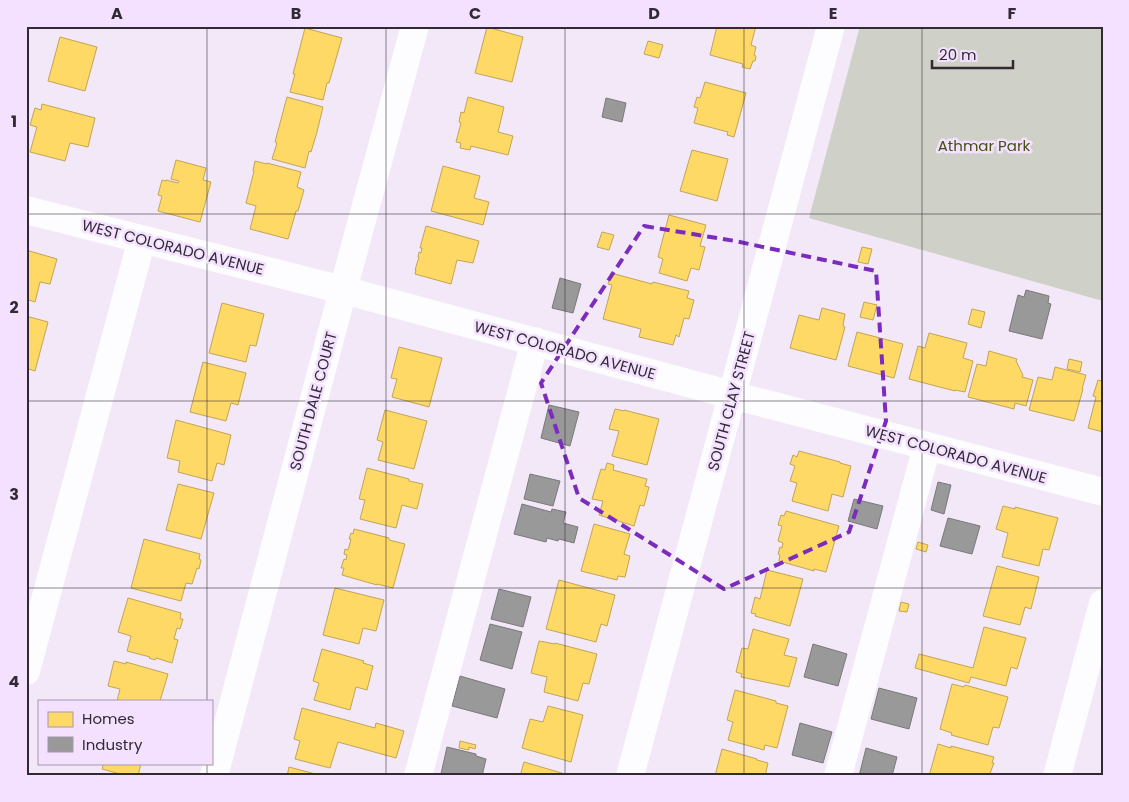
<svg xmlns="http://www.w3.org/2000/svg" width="1129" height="802" font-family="Poppins,sans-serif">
<rect width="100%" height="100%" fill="#f2e8f8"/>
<!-- green -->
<path fill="#cfd0c8" d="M860,26H1103V301L809,218Z"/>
<!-- homes -->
<path fill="#ffd966" stroke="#c1a457" d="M717,26H756L751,45L756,47L754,55L756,56L755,61H753L750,69L742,67L743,64L710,55Z
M487,27L523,37L512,82L475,73Z
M305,28L342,38L329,83H327L323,100L290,92L295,74H293Z
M60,37L97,47L85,91L48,81Z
M648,41L663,45L659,58L644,54Z
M705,82L746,93L734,137L727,135L728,132L694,123L698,108L694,107L697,97L700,98Z
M287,97L323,107L317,132L311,152L309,151L305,168L272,159L277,143L275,142Z
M468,97L504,107L498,132L513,136L508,155L471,146L470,150L460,148L461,143L456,142L461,123L459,122L461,112L464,113Z
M42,104L95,118L88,147L70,143L65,161L30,152L37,127L30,125L35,108L41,110Z
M692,150L728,159L717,201L680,191Z
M176,160L206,168L203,180L211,182L200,222L158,211L162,196L158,195L162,180L166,181V180L178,183L179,181L171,179Z
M255,161L267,164V163L301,172L297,187L304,190L298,211H296L288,239L250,229L256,206L246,203L254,171H253Z
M443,166L480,176L474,198L489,202L483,225L431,211Z
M669,215L706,225L700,246L705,247L699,270L691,268L687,281L659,273L663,259L658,257Z
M426,226L479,241L473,263L457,260L451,284L415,274L416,270H415L419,257H418L419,252L421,253L422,248H420Z
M602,232L614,235L609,250L597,247Z
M862,247L872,249L868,264L858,262Z
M26,250L57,259L50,284L40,282L35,302L26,299Z
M611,273L652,284L653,282L689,291L687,298L694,300L689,319L684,318L679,337L676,335L673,345L639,337L641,329L603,319L612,285L608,284Z
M864,302L877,305L873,320L860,317Z
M222,303L264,314L256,346L250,345L246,362L209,353Z
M822,308L845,314L843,326L845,327L836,360L790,348L799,315L819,320Z
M972,309L985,312L981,328L968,324Z
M26,316L48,322L35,371L26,368Z
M857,332L903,344L894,378L848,366Z
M929,333L967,343L963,358L973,361L965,392L955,390V391L909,379L918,346L925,348Z
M399,347L442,358L429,407L392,397L397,379L391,378Z
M989,351L1017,359L1016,361L1023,375L1022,377L1033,380L1026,406L1015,403L1014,409L968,397L977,364L986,366Z
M1069,359L1082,362L1080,372L1067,369Z
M203,362L246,373L238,405L231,403L226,421L190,412Z
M1055,367L1086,375L1082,389H1083L1074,421L1029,410L1038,377L1052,380Z
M1102,378H1103V432L1088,428L1096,397L1093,396L1098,380L1101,381Z
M615,409L624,411V410L659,419L647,465L612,456L619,431L609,429Z
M385,410L427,421L414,469L378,460L383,442L377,440Z
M176,420L231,435L224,465L217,463L212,481L178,472L180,461L167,458Z
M799,451L840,462V463L851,466L843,497L832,494L828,511L792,501L797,483L790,481L795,466L790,464L793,455L797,457Z
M607,463L614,465L613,470L647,479L645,486L649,487L644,506L640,505L634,526L599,515L603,501L592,499L601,469L605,470Z
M367,468L409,479V481L423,484L417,509L402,505L396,528L360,519L365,500L359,499Z
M178,484L214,493L201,539L166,530Z
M1003,506L1015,509V507L1058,518L1049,550L1043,549L1039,566L1002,557L1008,533L996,529Z
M786,511L839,526L826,572L814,569V571L779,561L780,555L778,554L780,547L782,548L783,543L778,541L782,526L778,525L781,515L784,516Z
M594,524L630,534L624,554L630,556L625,577L618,576L617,580L581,571Z
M354,529L389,538V540L405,544L393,588L377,584V585L342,575L344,568H341L344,559L346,560L347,555L344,554L345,549L348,550L351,539H349L351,533L353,534Z
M144,539L200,554L199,559L201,560L199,569L197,568L192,584L186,583L181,601L131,588Z
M918,542L928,545L926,552L916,549Z
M997,566L1039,577L1031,609L1025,607L1020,625L983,616Z
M767,570L803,579L790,626L755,616L756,614L751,613L755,597L760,599Z
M559,580L615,595L607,626L601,624L596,642L546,629Z
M335,588L384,600L376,631L363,628L359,644L323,635Z
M128,598L181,613L180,619H183L180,629L177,628L174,639L178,640L172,663L156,658L155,660L149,658L150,657L127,651L131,636L118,632Z
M901,602L909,604L907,612L899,611Z
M984,627L1026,638L1017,669L1011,667L1006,686L971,677L969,683L915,668L919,654L973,668Z
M753,629L789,639L784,655L797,658L789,687L741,677L742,674L736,672L742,648L748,649Z
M539,641L555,644V643L597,654L589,684L583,683L578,701L544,692L547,677L531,673Z
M322,649L364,661L363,663L373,666L367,690L356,687L350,710L314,700L319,683L313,681Z
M114,661L126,664V662L168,674L160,701H117L120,689L108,686Z
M952,684L964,687L965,685L1008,697L999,728L993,727L988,745L951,735L952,733L940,729Z
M735,690L776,701V703L788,706L777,748L765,745L764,750L728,740L733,722L727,720Z
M548,706L583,715L571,762L522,748L530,719L543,722Z
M302,708L375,728L376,723L404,731L396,758L338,742L330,768L295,759L300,741L294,739Z
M460,741L476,745L475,749L469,747V750L459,748Z
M938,744L951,748V746L994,757L992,763H994L989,776H929Z
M722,749L757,759V760L768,763L765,776H715Z
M524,762L565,774L564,776H520Z
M104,763H141L138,776H127L102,769Z
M289,767L323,776H287Z"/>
<!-- industry -->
<path fill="#999" stroke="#7a787b" d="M606,98L626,103L622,122L602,117Z
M560,278L581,284L573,313L552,308Z
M1026,290L1049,296L1048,303L1051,304L1042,339L1009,331L1018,295L1024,297Z
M549,405L579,412L570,446L541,438Z
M530,474L560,481L553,506L524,499Z
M938,482L951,485L944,514L931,510Z
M854,499L883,506L877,529L848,521Z
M522,504L551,512L552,509L566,512L563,523L578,527L574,543L559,539L558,541L547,538L546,542L514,534Z
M948,518L980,526L972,554L940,546Z
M499,589L531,597L523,627L491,619Z
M490,624L522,632L512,669L480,660Z
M813,644L847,654L838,686L804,677Z
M460,676L505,689L497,718L452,706Z
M879,688L917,698L909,729L871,719Z
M800,723L832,732L823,763L792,755Z
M447,747L476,754V756L486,759L482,776H449L441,774Z
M866,748L897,757L892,776H859Z"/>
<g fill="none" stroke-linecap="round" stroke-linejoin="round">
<!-- minor -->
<path stroke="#fdfcfe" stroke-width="28" d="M26,210L343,290L732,395L1103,492
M26,671L142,239
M214,776L343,290L415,26
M418,776L535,341
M630,776L831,26
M838,776L927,446
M1057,776L1103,603"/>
</g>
<!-- marked area -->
<path fill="none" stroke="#7b2cbf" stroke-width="4" stroke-dasharray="10 6" stroke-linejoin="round" d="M644,226L735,241L876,271L886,421L849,532L724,589L579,498L541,383Z"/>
<!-- grid -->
<path fill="none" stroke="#312a35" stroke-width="1" stroke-opacity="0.55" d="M207,26V701M386,26V776M565,26V776M744,26V776M922,26V776M26,214H1103M26,401H1103M26,588H1103M207,763V776"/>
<g text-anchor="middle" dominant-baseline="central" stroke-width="5" stroke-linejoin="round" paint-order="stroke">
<!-- park labels -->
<g font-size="15" fill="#435211" stroke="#f3e1ff">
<text x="984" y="145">Athmar Park</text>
</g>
<!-- street labels -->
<g font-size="15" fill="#312a35" stroke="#f3e1ff">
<text transform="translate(173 247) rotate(14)">WEST COLORADO AVENUE</text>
<text transform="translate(565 350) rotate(15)">WEST COLORADO AVENUE</text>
<text transform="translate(313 401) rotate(-75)">SOUTH DALE COURT</text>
<text transform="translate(731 401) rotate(-75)">SOUTH CLAY STREET</text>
<text transform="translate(956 454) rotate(15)">WEST COLORADO AVENUE</text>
</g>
</g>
<!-- border -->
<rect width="1129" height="802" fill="none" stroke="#f3e1ff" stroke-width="55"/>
<!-- legend -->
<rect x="38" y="700" width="175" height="65" fill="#f3e1ff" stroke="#a598ae"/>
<rect x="48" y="712" width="25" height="15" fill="#ffd966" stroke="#a598ae"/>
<text x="82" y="724" font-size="15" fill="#312a35">Homes</text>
<rect x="48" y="737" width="25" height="15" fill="#999999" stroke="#a598ae"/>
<text x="82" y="750" font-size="15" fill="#312a35">Industry</text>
<!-- scale -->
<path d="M932 60v8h81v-8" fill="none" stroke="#312a35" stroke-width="2.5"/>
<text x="939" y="60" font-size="15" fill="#312a35" stroke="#f3e1ff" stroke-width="4" paint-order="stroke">20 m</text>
<rect x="28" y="28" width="1074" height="746" fill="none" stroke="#312a35" stroke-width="2"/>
<g font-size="16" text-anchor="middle" font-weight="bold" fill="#312a35">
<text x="117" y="19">A</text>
<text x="296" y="19">B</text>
<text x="475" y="19">C</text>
<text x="654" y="19">D</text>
<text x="833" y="19">E</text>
<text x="1012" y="19">F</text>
<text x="14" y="127">1</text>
<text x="14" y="313">2</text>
<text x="14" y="500">3</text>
<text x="14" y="687">4</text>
</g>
</svg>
